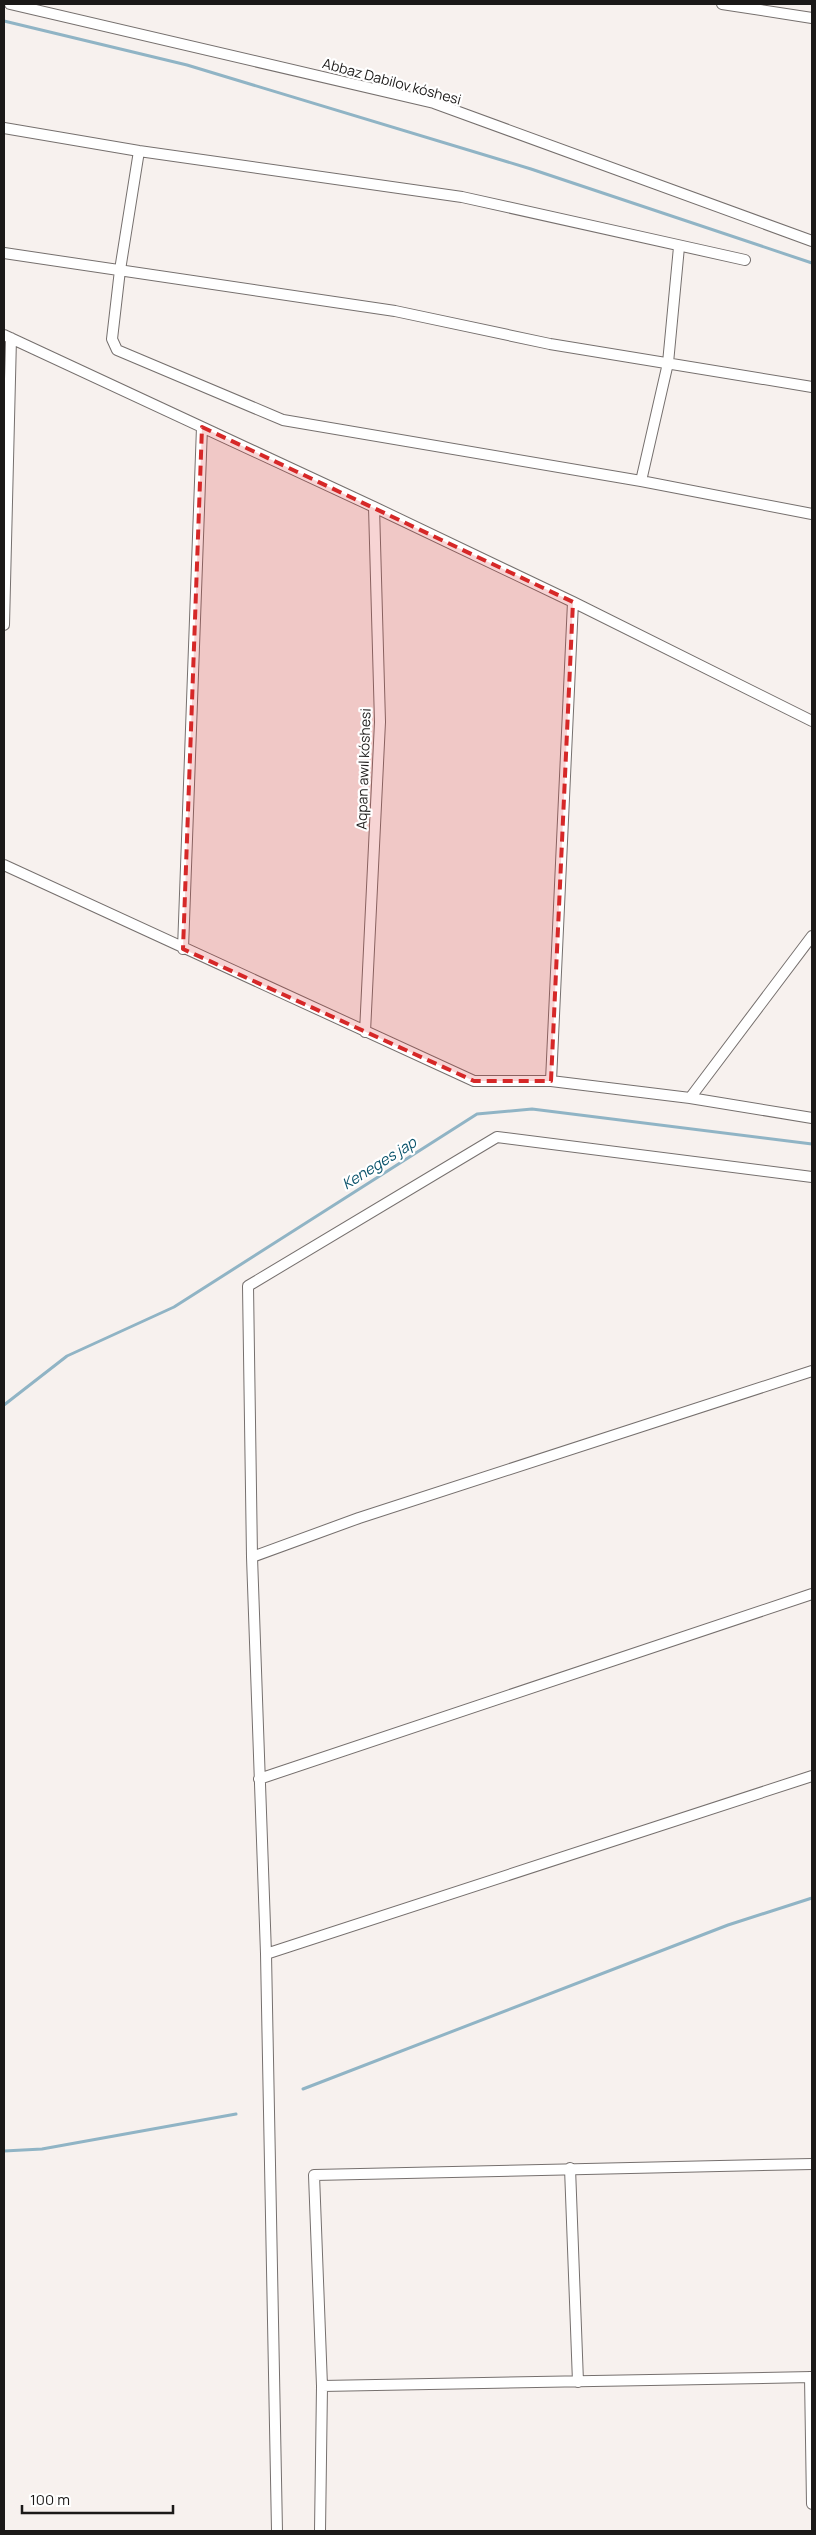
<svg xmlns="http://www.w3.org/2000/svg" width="816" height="2535" font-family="Manrope,sans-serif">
<rect width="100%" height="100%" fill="#f7f1ee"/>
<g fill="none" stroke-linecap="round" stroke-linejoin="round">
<!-- stream -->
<path stroke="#90b4c5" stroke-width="3" d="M4,21L187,65L531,169L812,263
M4,1405L67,1356L174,1307L477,1114L532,1109L812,1144
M303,2089L728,1925L812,1898
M4,2151L42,2149L236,2114"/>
<!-- minor casing -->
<g stroke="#76706e" stroke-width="12">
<path id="minor" d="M10,4L434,103L812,241
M722,4L812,18
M4,128L139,151L462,197L745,260
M139,151L120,270L112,339L117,350L283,420L641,481L812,514
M4,253L395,311L550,344L812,387
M4,335L374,507L573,602L812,721
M641,481L668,363L679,247
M4,625L11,338
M4,865L474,1081H551L690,1098L812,1118
M183,949L202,427
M365,1032L380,722L374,507
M551,1081L573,602
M690,1098L812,936
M252,1557L359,1518L812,1371
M259,1779L812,1594
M266,1954L812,1776
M570,2168L578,2382
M810,2377L812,2504
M322,2386L812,2377
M277,2531L266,1954L252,1557L248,1286L497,1137L812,1177
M320,2531L322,2386L314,2175L812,2164"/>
</g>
<!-- minor -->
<use href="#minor" stroke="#fff" stroke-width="10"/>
</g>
<!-- marked area -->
<path fill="#d62828" fill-opacity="0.2" stroke="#d62828" stroke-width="4" stroke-dasharray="10 6" stroke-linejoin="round" d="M202,427L573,602L551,1081H474L183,949Z"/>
<g text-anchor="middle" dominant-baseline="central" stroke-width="4.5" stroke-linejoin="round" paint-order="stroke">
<!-- street labels -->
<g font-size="14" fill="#1b1918" stroke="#fff">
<text transform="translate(392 81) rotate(15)">Abbaz Dabilov kóshesi</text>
<text transform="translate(363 769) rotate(-88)">Aqpan awıl kóshesi</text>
</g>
<!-- water labels -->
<g font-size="15" font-style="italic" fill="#09526a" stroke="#fff">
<text transform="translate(379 1163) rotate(-32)">Keneges jap</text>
</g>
</g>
<!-- border -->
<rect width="816" height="2535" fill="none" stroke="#1b1918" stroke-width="10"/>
<!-- scale -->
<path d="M22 2505v8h151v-8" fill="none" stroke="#1b1918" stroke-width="2.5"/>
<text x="30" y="2505" font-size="15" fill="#1b1918" stroke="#ffffff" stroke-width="4" paint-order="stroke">100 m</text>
</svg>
